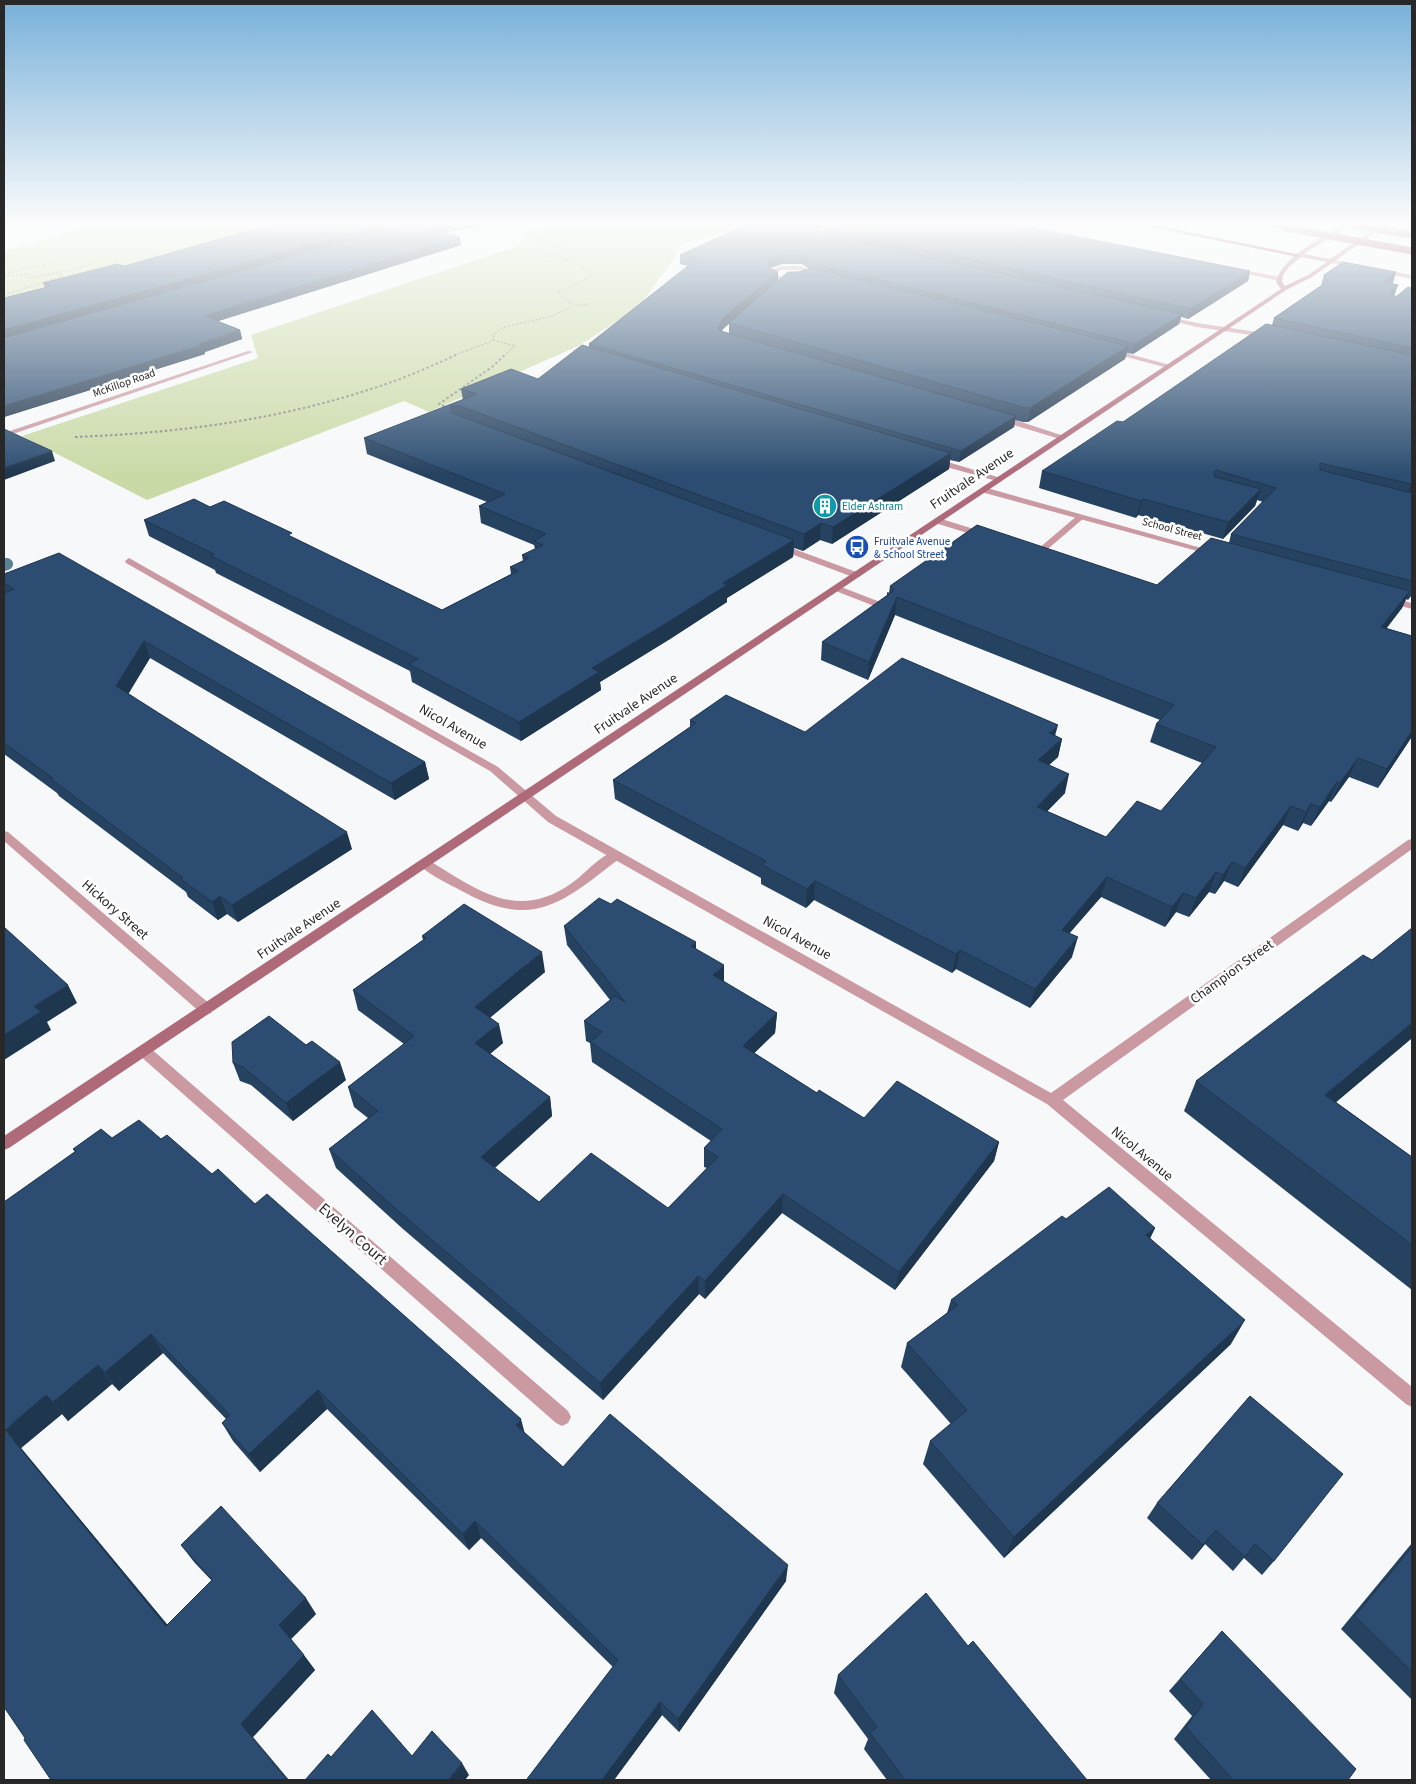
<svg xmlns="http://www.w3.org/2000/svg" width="1416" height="1784" font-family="'Source Sans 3',sans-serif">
<rect width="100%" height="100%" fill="#f7f8f9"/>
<!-- green -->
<path fill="#cadaa7" d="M87,225H289L4,302V251L32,244Z
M560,225H746L700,240L681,244L673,260L640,305L614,323L578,346L429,412L404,401L147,500L22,436L258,358L251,335L518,246L527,230Z"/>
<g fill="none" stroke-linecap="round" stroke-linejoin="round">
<!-- stream -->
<path stroke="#598295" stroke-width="12" d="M4,565L7,564"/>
<!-- path-far1 -->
<path stroke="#888889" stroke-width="1" stroke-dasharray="2 2" stroke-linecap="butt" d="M545,225L548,230L540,241L562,249
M562,249L574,252L577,257L568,260L551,257L550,255Z
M568,260L591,273L590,277L558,292C567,304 577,308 591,303
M4,274L63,260
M4,276L26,274L29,275L26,277L28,278L57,273
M4,295L63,276L57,273L96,263
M493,340L515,346L505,355
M455,355L490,342L494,338L493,335L501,328L552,316L573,306"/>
<!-- path -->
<path stroke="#888889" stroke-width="2" stroke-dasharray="2.5 2.5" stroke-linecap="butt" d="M449,408L439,404L492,367L506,354
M75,437C178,433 279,420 377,387C405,378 432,366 458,354"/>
<!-- service -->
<path fill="#ca99a2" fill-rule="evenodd" d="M932,459H938L1004,479L997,481L932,463Z
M1078,515L1085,517L1042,554H1036L1026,549L1030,546L1038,549Z
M938,518L987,533L988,535L984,538L935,523V519Z
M836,585L888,605L890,607L888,609H882L833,590L831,588Z
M616,851L620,852L622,855L620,858C562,903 533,931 460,890C449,884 425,873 418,863L424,859L428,860C478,890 517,922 572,883C586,873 600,855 616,851Z
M144,1045L149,1047L568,1411L571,1417L568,1423L562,1426L556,1423L139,1055L137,1051L139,1047Z"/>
<!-- minor -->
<path fill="#ca99a2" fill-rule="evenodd" d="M830,225H836L822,234L831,241L828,243L819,238L816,233Z
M782,266H802L814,274C802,285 783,283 769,276L770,270ZM782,270H801L807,274C797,280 785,279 774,274L775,272Z
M1234,268L1280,277L1283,279L1280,281L1232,271Z
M1165,316L1197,323L1271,334L1274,336L1271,338L1197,327L1163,319Z
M1110,349L1170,365L1171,366L1168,368L1108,352L1107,351Z
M248,351L253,352L4,437V433Z
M997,416H1003L1067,437L1060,439L997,420Z
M778,543L859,573L861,575L859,577H853L775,548V544Z
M129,558L498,767L556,816L1051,1093L1408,840L1412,839V849L1063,1100L1412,1387V1407L1406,1404L1047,1104L548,822L490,771L126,563L125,561Z
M4,831L8,832L211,1005L213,1009L211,1013L206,1014L201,1013L4,841Z"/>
<!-- tertiary -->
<path fill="#ca99a2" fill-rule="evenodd" d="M1331,259L1360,266L1361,267L1358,269L1329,262Z
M1380,269L1412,275V279L1378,272Z
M981,488H987L1219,553L1212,555L981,492Z
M1389,597L1412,603V609L1386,602V598Z"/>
<!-- secondary -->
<path fill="#af6a7a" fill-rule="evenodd" d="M1343,225H1349L1304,254L1330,259L1380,225H1386L1312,277L1286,290L9,1148L4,1150V1136L1281,289L1276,282C1282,257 1321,238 1343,225ZM1301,257L1327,262L1308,275L1285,286L1282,282L1283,275L1288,268Z"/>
<!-- motorway -->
<path fill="#862645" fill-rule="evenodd" d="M1141,225H1153L1301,255L1298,257Z
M1265,225H1278L1289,228L1286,230Z"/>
<!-- motorway-bridge -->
<path stroke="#862645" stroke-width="7" d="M1353,225L1412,235
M1286,228L1412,251"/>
</g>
<!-- wall -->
<path fill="#264261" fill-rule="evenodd" d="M269,225H490L443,232L461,245L218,321L240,330L242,339L205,352V354L4,417V298L45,288L43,283L125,266Z
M741,225H1019L1250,271L1248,281L1188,319L1181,317L1179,324L1133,354L1127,353L1125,359L1028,422H1023L1015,420L1014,427L959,462L950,460L949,469L832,544L820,540L803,551L794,548L793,557L727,598V602L670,639L600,682L601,690L521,741L412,682L410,671L216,573L215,570L149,536L144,520L210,507L293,538L442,610L511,574L510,567L523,561L522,555L535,549L534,545L481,523L479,506L487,502L367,454L364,438L463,400L461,389L538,379L589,348V344L688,266L680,264V255L741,227ZM825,226V234H826H823L819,229ZM782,264H802L809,269L798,272L778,281L770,268ZM752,303L729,323V333L722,331L723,329Z
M1396,272L1392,284L1398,285L1394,296H1397L1412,288V595L1408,600L1406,599L1402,608L1386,628L1412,636V738H1411L1378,788L1349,777L1331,802L1329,801L1311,826L1303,823L1298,831L1283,825L1238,887L1224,881L1215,894L1209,892L1189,917L1176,912L1165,927L1101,897L1069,933L1072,957L1030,1008L956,969L952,973L814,900L806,908L761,884V878L615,799L613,780L690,727V720L805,732L1055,735L1062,739L1058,757L1049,765L1065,793L1047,811L1106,837L1161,811L1202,763L1150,742L1156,724L1160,720L895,615L868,680L821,660L822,642L887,596V593H889L890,586L1157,585L1229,543L1231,534L1263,502L1257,500L1255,506L1223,539L1138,515L1136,518L1039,488L1042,471L1123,422L1272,325L1274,318L1321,286L1324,275Z
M4,574L425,762L429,779L395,800L150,658L128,693L352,849L238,922L227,914L218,920L188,897L186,892L59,796L57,793L4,754Z
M611,904L696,949L724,982L777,1013L775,1033L754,1053L817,1093L864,1118L999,1142L994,1161L895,1290L782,1213L705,1299L699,1294L603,1400L403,1229L336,1168L329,1149L368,1118L354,1107L348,1087L404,1044L358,1010L353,990L423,940L422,936L545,972L490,1017L503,1043L490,1054L550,1097L552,1116L495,1168L539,1202L668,1208L707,1168L704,1167V1148L711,1141L592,1062L590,1043L586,1041L584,1021L610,1000L567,945L564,926Z
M1412,928V1038L1336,1102L1412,1157V1290L1184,1111L1196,1081L1372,960Z
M233,1063L346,1080L293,1121L251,1085L240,1081Z
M112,1138L161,1139L255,1204L525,1433L563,1467L786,1581L679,1732L662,1715L614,1780H527V1779L613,1667L481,1538L469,1550L327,1409L260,1472L233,1441L222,1423L226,1419L163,1353L119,1391L112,1384L68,1421L62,1414L21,1448L167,1625L212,1581L194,1562L181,1545L316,1614L291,1639L315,1670L253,1737L25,1738L4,1202L75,1152L73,1149Z
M1066,1219L1155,1228L1150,1238L1231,1344L1004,1558L923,1464L930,1441L951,1424L901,1367L907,1343L947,1313L951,1300Z
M1250,1396L1274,1561L1262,1575L1244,1558L1233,1571L1205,1544L1192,1560L1147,1518L1157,1503Z
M1412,1543V1700L1341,1629Z
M1222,1631L1348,1780H1211L1174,1739L1192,1716L1169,1691Z
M968,1646L1087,1780H887L864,1749L868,1739L834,1693L838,1675Z"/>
<!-- shaded-wall -->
<path fill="#1f364f" d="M383,225H412L4,340V330Z
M442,225H490L426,235L424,228Z
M815,225H825V226L814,233Z
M460,237L461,245L206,325L204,316Z
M782,255V264L769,268L766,274L767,265L770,259Z
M1250,271L1248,281L1188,319L1191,309Z
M778,272V281L723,329L718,338V328L723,318Z
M1396,272L1392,286L1383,282Z
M1398,285L1393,298L1386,305L1391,291Z
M1182,314L1179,324L1133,354L1135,344Z
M240,330L242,339L205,352V354L4,417V406L199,344Z
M1128,346L1125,359L1028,422L1030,408Z
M1016,416L1014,427L959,462L961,451Z
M52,451L55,461L4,480V468Z
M951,453L949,469L832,544L833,527Z
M1411,484H1412V496L1405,501Z
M1261,489L1255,506L1223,539L1228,522Z
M1143,499L1138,515L1136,518L1141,501Z
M821,523L820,540L803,551L804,534Z
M794,540L793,557L727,598V602L670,639L600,682L601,690L521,741L519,722L592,668L723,583Z
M1410,591L1402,608L1374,645L1381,627Z
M897,597L895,615L868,680L869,662Z
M144,641L150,658L123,703L116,686Z
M1058,725L1053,743L1049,733Z
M1412,731V735L1411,738L1378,788L1387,769Z
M1062,739L1058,757L1033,779L1038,760Z
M1358,758L1349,777L1331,802L1340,783Z
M425,762L429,779L395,800L391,783Z
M1069,774L1065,793L1033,826L1037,807Z
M1337,782L1329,801L1311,826L1320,807Z
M1311,804L1303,823L1298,831L1306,812Z
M1291,806L1283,825L1238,887L1245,868Z
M347,832L352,849L238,922L232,905Z
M1232,862L1224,881L1215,894L1223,875Z
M1216,872L1209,892L1189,917L1196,898Z
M1107,877L1101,897L1056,949L1062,930Z
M815,881L814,900L806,908L807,889Z
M1183,893L1176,912L1165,927L1172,907Z
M220,896L227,914L218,920L212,902Z
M1078,937L1072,957L1030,1008L1035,989Z
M696,942V961L691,946Z
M960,950L956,969L952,973L956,954Z
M542,952L545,972L479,1027L475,1007Z
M724,965V985L713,975Z
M68,985L77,1003L47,1022L51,1030L4,1060V1035L34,1006Z
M777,1013L775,1033L742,1065L743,1046Z
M1412,1023V1038L1309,1125L1325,1095Z
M499,1024L503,1043L479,1063L475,1043Z
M340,1062L346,1080L293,1121L286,1103Z
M550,1097L552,1116L485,1176L481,1157Z
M999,1142L994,1161L895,1290L899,1272Z
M783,1194L782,1213L705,1299V1281Z
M1155,1228L1143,1253L1146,1235Z
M698,1276L699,1294L603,1400L600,1383Z
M1245,1320L1231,1344L1004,1558L1014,1537Z
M151,1334L163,1353L119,1391L105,1372Z
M98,1365L112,1384L68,1421L53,1402Z
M318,1390L327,1409L260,1472L249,1454Z
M46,1395L62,1414L21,1448L181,1641L166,1626L5,1430Z
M521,1419L526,1438L516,1425Z
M475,1521L481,1538L469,1550L463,1534Z
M1216,1530L1205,1544L1192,1560L1203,1545Z
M788,1565L786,1581L679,1732L678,1719Z
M306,1598L316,1614L290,1640L279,1625Z
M304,1655L315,1670L253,1737L289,1780H287L241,1724Z
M660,1702L662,1715L614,1780H602Z
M462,1763L469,1775L465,1780H448Z"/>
<!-- building -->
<path fill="#2c4d71" stroke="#1f364f" d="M269,225H383L4,330V298L52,286L43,283L117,264L125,266Z
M404,225H442L424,228L460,237L204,316L240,330L199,344L203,345L4,406V338Z
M741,225H815L823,234L1182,314L1135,344L815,264L802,255H782L770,259L767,265L768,267L778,272L723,318L718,328L720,331L1016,416L961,451L589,344L698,258L680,255L741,227Z
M826,225H1019L1250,271L1191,309L829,228Z
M1343,262L1396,272L1383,282L1398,285L1391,291L1392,296H1397L1408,287L1412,288V348L1274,318L1328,281L1324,275Z
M811,268L1128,346L1030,408H1025L729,323L788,272H798Z
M1266,324L1412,355V484H1411L1320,463V470L1412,493V581L1231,534L1276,488L1216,470L1214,472L1215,477L1261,489L1228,522L1143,499L1141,501L1042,471L1117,421L1123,422Z
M582,345L951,453L833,527L821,523L804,534L460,406H451L452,413L794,540L723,583L727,585L670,621L592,668L599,672L519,722L409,664L418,659L211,556L214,554L144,520L194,499L210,507L224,501L292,533L288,535L442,610L518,571L510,567L529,558L522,555L543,545L534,541L546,534L479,506L505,494L364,438L477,394L461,389L511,369L538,379Z
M4,429L52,451L4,468Z
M977,525L1157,585L1211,538L1410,591L1381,627L1412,636V731L1387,769L1358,758L1340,783L1337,782L1320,807L1311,804L1306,812L1291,806L1245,868L1232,862L1223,875L1216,872L1196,898L1183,893L1172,907L1107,877L1062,930L1078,937L1035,989L960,950L956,954L815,881L807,889L762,865L766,861L613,780L696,723L690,720L726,695L805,732L902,658L1058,725L1049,733L1062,739L1038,760L1069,774L1037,807L1106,837L1137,801L1161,811L1216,747L1156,724L1174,705L897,597L869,662L822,642L889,594L887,593H891L894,590L890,586Z
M59,553L425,762L391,783L144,641L116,686L347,832L232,905L220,896L212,902L181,879L183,878L51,779L53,778L4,743V593L14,589L4,583V574Z
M599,898L611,904L617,899L696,942L691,946L724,965L713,975L777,1013L743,1046L817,1093L819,1090L864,1118L897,1081L999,1142L899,1272L783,1194L705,1281L698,1276L600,1383L397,1210L329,1149L378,1111L348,1087L414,1036L353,990L426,938L422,936L464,904L542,952L475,1007L499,1024L475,1043L550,1097L481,1157L539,1202L591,1153L668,1208L718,1157L704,1148L722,1129L590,1042L602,1032L584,1021L615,996L625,1002L564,926Z
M4,927L68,985L34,1006L41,1012L4,1035Z
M1412,928V1023L1325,1095L1412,1157V1245L1196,1081L1363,955L1372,960Z
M269,1016L306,1045L312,1041L340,1062L286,1103L243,1067L233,1063L232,1042Z
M139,1120L161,1139L167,1135L212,1174L218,1169L255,1204L267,1194L521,1419L516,1425L563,1467L610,1414L788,1565L678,1719L660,1702L602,1780H528L527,1779L618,1660L475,1521L463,1534L318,1390L249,1454L222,1423L230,1415L151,1334L105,1372L98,1365L53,1402L46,1395L5,1430L166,1626L212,1580L181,1545L221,1506L306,1598L279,1625L304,1655L241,1724L287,1780H51L24,1740L25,1738L4,1707V1202L76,1151L73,1149L101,1129L112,1138Z
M1109,1187L1155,1228L1146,1235L1245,1320L1014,1537L930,1441L967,1410L907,1343L958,1305L951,1300L1062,1216L1066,1219Z
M1250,1396L1343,1474L1274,1561L1255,1544L1245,1557L1216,1530L1203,1545L1157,1503Z
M1412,1547V1672L1355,1616Z
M926,1593L968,1646L973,1641L1087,1780H905L870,1733L877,1727L838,1675Z
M1222,1631L1356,1769L1348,1780H1233L1186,1727L1203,1704L1180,1679Z
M372,1710L412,1756L432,1731L462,1763L448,1780H305L328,1754L331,1757Z"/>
<!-- sky -->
<linearGradient id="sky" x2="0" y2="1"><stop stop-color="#77b0d9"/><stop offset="0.47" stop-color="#fbfcfc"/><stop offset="1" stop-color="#fbfcfc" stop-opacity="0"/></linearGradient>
<rect width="1416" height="475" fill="url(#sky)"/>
<!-- icons -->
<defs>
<g id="building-disc" transform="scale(1.25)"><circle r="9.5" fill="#0f9aa8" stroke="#fff"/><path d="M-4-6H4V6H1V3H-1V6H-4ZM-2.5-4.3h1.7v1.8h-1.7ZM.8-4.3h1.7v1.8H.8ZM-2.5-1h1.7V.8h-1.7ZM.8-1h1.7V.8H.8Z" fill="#fff"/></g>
<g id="bus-disc" transform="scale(1.25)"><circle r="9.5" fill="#1a4fb4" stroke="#fff"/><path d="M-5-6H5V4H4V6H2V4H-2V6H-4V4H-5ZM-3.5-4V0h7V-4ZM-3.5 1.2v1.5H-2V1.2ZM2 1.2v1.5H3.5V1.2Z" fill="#fff"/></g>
</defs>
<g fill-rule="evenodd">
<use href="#building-disc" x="825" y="506"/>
<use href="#bus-disc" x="857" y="547"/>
</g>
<g text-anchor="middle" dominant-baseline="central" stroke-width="5" stroke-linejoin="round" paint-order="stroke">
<!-- far-street labels -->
<g font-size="11" fill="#282829" stroke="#fff">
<text transform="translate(124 383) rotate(-19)">McKillop Road</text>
<text transform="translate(1172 529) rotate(15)">School Street</text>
</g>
<!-- far-culture labels -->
<g font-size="11" fill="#0d838f" stroke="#fff" text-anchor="start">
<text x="842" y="506">Elder Ashram</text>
</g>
<!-- far-transit labels -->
<g font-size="11" fill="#164399" stroke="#fff" text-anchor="start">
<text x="874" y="541">Fruitvale Avenue<tspan x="874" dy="13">&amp; School Street</tspan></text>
</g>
<!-- street labels -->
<g font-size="14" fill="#282829" stroke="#fff">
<text transform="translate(972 479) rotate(-34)">Fruitvale Avenue</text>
<text transform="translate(636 704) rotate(-34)">Fruitvale Avenue</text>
<text transform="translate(453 727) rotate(30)">Nicol Avenue</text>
<text transform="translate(115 910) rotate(41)">Hickory Street</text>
<text transform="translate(299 929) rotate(-34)">Fruitvale Avenue</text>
<text transform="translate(797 938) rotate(29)">Nicol Avenue</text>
<text transform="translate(1232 972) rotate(-36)">Champion Street</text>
<text transform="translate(1142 1154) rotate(40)">Nicol Avenue</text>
</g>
<!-- near-street labels -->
<g font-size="16" fill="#282829" stroke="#fff">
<text transform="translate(353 1234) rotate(41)">Evelyn Court</text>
</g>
</g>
<!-- border -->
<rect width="1416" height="1784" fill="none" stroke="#282829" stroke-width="10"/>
</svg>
